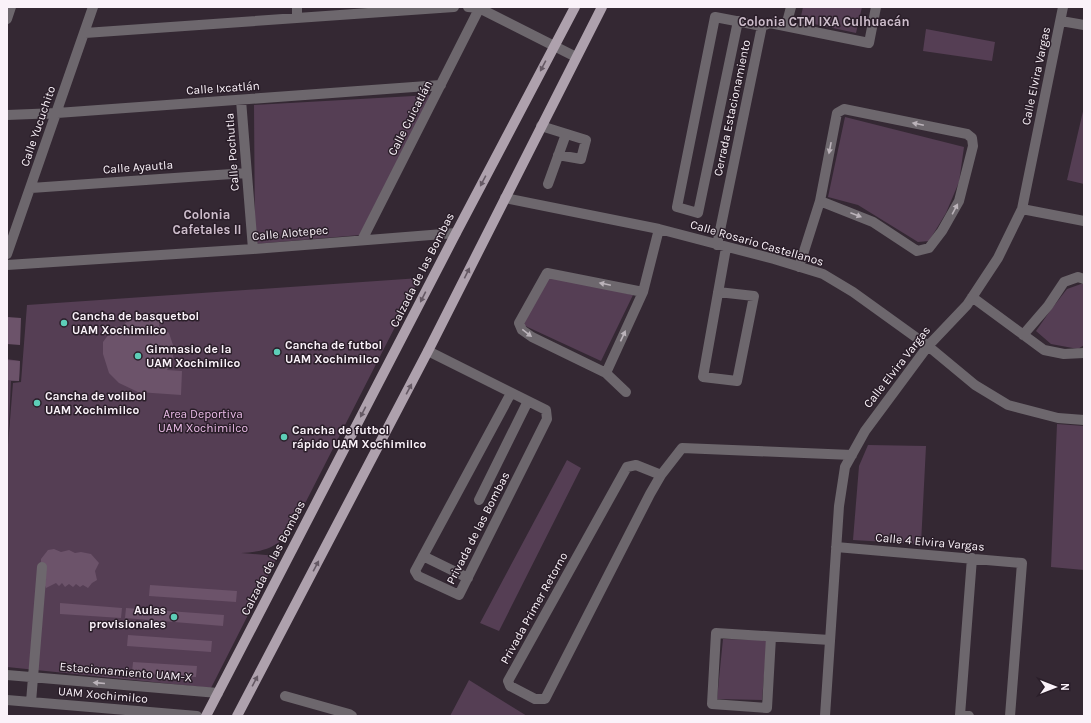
<svg xmlns="http://www.w3.org/2000/svg" width="1091" height="723" font-family="Karla,sans-serif">
<rect width="100%" height="100%" fill="#342833"/>
<!-- green -->
<path fill="#553e54" d="M803,7H862L856,33L800,21Z
M926,29L995,42L992,61L923,51Z
M431,95L360,235L255,244L254,105Z
M1084,107V184L1067,180Z
M845,117L964,147L959,182L946,213L929,241L918,242L858,205L828,197Z
M548,275L633,295L601,361L521,324Z
M420,278L294,525C281,546 266,552 241,553L278,556L211,688L7,667V359L20,361L19,381H11L8,445L13,383L21,382L27,305Z
M1081,284H1084V345L1078,349L1051,344L1036,331L1050,311L1067,289Z
M1057,424L1084,426V570L1051,567Z
M868,445L926,446L921,544L853,540L859,466Z
M567,460L581,468L499,631L480,623Z
M723,639L767,640L762,700L717,699Z
M469,680L527,716H450Z"/>
<!-- building -->
<path fill="#6c536a" d="M7,317L21,318L20,345L7,344Z
M140,318H150L160,321L159,326L169,333L173,345V357L167,370L182,371L181,395L138,392L119,383L109,373L103,354V342L115,326L119,328L128,321Z
M7,360L20,361L19,381L7,380Z
M54,549L61,552L69,550L75,553L81,552L91,554L99,563L95,571L97,580L92,583L88,588L83,585L80,587L76,584L73,587L69,584L65,587L62,583L59,586L56,583L46,588L41,576V559L48,550Z
M150,585L237,591L236,602L149,596Z
M60,603L122,608L121,618L60,614Z
M126,608L224,615L223,626L125,618Z
M128,635L212,641L211,652L127,646Z
M133,662L197,666L196,677L132,673Z"/>
<g fill="none" stroke-linecap="round" stroke-linejoin="round">
<!-- minor -->
<path stroke="#6d676d" stroke-width="10" d="M297,7V18
M468,7L479,8L576,57
M7,19L11,7
M1061,21L1084,25
M762,26L770,23L869,43L876,7
M786,26L791,7
M85,33L454,7
M241,100L253,249
M7,115L57,113L441,85
M541,126L586,140L581,159L558,155
M548,184L566,134
M31,188L246,173
M505,198L659,229L774,259L823,274L853,292L928,346L975,385L1008,405L1058,418L1084,420
M1022,209L1084,221
M362,240L480,7
M717,245L762,26L715,17L677,207L698,213L738,21
M7,254L93,7
M7,265L253,249L456,233
M799,267L820,201L837,113L844,109L967,134L972,138L973,146L959,201L942,231L929,248L917,251L873,222L820,201
M643,292L547,273L519,323L522,330L532,337L606,373L643,292L659,229
M718,292L754,296L737,381L703,377L726,248
M972,297L1044,350L1064,354L1084,353
M1023,335L1048,306L1064,282L1078,277L1084,279
M428,351L546,410L547,419L459,595L418,576L415,571L511,393
M606,373L626,392
M661,475L636,465L627,467L508,681L510,686L535,699H545L650,494L661,475L682,448L852,455
M479,500L528,401
M836,547L1022,563L1010,716
M423,556L468,578
M771,637L767,708L712,704L716,633L830,640
M7,675L218,693
M285,696L349,714L352,716
M7,700L197,716
M31,702L42,567
M825,716L839,506L845,467L865,431L928,346L967,305L998,258L1022,209L1063,7
M969,716L960,715L972,558"/>
<!-- major -->
<path stroke="#aea1ad" stroke-width="10" d="M206,716L456,233L575,7
M237,716L428,351L602,7"/>
</g>
<!-- one-way arrows -->
<defs><path id="oneway-solid" d="M-6-.8H1V-3.2L6.5 0L1 3.2V.8H-6Z"/></defs>
<g fill="#655964">
<use href="#oneway-solid" transform="translate(543 66) rotate(118)"/>
<use href="#oneway-solid" transform="translate(483 181) rotate(118)"/>
<use href="#oneway-solid" transform="translate(467 273) rotate(-64)"/>
<use href="#oneway-solid" transform="translate(423 297) rotate(117)"/>
<use href="#oneway-solid" transform="translate(409 389) rotate(-62)"/>
<use href="#oneway-solid" transform="translate(363 412) rotate(117)"/>
<use href="#oneway-solid" transform="translate(316 566) rotate(-62)"/>
<use href="#oneway-solid" transform="translate(255 681) rotate(-62)"/>
</g>
<g fill="#bbb3ba">
<use href="#oneway-solid" transform="translate(918 124) rotate(-168)"/>
<use href="#oneway-solid" transform="translate(830 148) rotate(101)"/>
<use href="#oneway-solid" transform="translate(955 209) rotate(-62)"/>
<use href="#oneway-solid" transform="translate(856 215) rotate(21)"/>
<use href="#oneway-solid" transform="translate(605 284) rotate(-168)"/>
<use href="#oneway-solid" transform="translate(527 333) rotate(38)"/>
<use href="#oneway-solid" transform="translate(623 336) rotate(-65)"/>
<use href="#oneway-solid" transform="translate(99 683) rotate(-175)"/>
</g>
<!-- markers -->
<g fill="#5dceb8" stroke="#2a1e29" stroke-width="1.5">
<circle cx="64" cy="323" r="4"/>
<circle cx="277" cy="352" r="4"/>
<circle cx="138" cy="356" r="4"/>
<circle cx="37" cy="403" r="4"/>
<circle cx="284" cy="437" r="4"/>
<circle cx="174" cy="617" r="4"/>
</g>
<g text-anchor="middle" dominant-baseline="central" stroke-width="3" stroke-linejoin="round" paint-order="stroke">
<!-- street labels -->
<g font-size="12" fill="#faf2f9" stroke="#2a1e29">
<text transform="translate(1036 76) rotate(-78)">Calle Elvira Vargas</text>
<text transform="translate(223 88) rotate(-4)">Calle Ixcatlán</text>
<text transform="translate(732 108) rotate(-78)">Cerrada Estacionamiento</text>
<text transform="translate(410 118) rotate(-63)">Calle Cuicatlán</text>
<text transform="translate(38 126) rotate(-71)">Calle Yucuchito</text>
<text transform="translate(232 152) rotate(-94)">Calle Pochutla</text>
<text transform="translate(138 167) rotate(-4)">Calle Ayautla</text>
<text transform="translate(290 233) rotate(-5)">Calle Alotepec</text>
<text transform="translate(757 243) rotate(16)">Calle Rosario Castellanos</text>
<text transform="translate(422 270) rotate(-63)">Calzada de las Bombas</text>
<text transform="translate(897 367) rotate(-52)">Calle Elvira Vargas</text>
<text transform="translate(478 528) rotate(-63)">Privada de las Bombas</text>
<text transform="translate(930 542) rotate(5)">Calle 4 Elvira Vargas</text>
<text transform="translate(273 558) rotate(-63)">Calzada de las Bombas</text>
<text transform="translate(534 608) rotate(-61)">Privada Primer Retorno</text>
<text transform="translate(126 672) rotate(5)">Estacionamiento UAM-X</text>
<text transform="translate(103 695) rotate(5)">UAM Xochimilco</text>
</g>
<!-- poi labels -->
<g font-size="12" font-weight="bold" fill="#faf2f9" stroke="#2a1e29" text-anchor="start">
<text x="72" y="316">Cancha de basquetbol<tspan x="72" dy="14">UAM Xochimilco</tspan></text>
<text x="285" y="345">Cancha de futbol<tspan x="285" dy="14">UAM Xochimilco</tspan></text>
<text x="146" y="349">Gimnasio de la<tspan x="146" dy="14">UAM Xochimilco</tspan></text>
<text x="45" y="396">Cancha de volibol<tspan x="45" dy="14">UAM Xochimilco</tspan></text>
<text x="292" y="430">Cancha de futbol<tspan x="292" dy="14">rápido UAM Xochimilco</tspan></text>
<text x="166" y="610" text-anchor="end">Aulas<tspan x="166" dy="14">provisionales</tspan></text>
</g>
<!-- park labels -->
<g font-size="12" fill="#e8bae5" stroke="#2a1e29">
<text x="203" y="414">Area Deportiva<tspan x="203" dy="14">UAM Xochimilco</tspan></text>
</g>
<!-- neighbourhood labels -->
<g font-size="13" font-weight="bold" fill="#cdbdcb" stroke="#2a1e29">
<text x="824" y="21">Colonia CTM IXA Culhuacán</text>
<text x="207" y="214">Colonia<tspan x="207" dy="15">Cafetales II</tspan></text>
</g>
</g>
<!-- border -->
<rect width="1091" height="723" fill="none" stroke="#faf2f9" stroke-width="16"/>
<!-- north arrow -->
<g transform="translate(1055 687) rotate(90)" stroke="#2a1e29" stroke-width="3" paint-order="stroke">
<path d="M0-3L7 15L0 10L-7 15Z" fill="#faf2f9"/>
<text y="-6" font-size="11" font-weight="bold" text-anchor="middle" fill="#faf2f9">N</text>
</g>
</svg>
